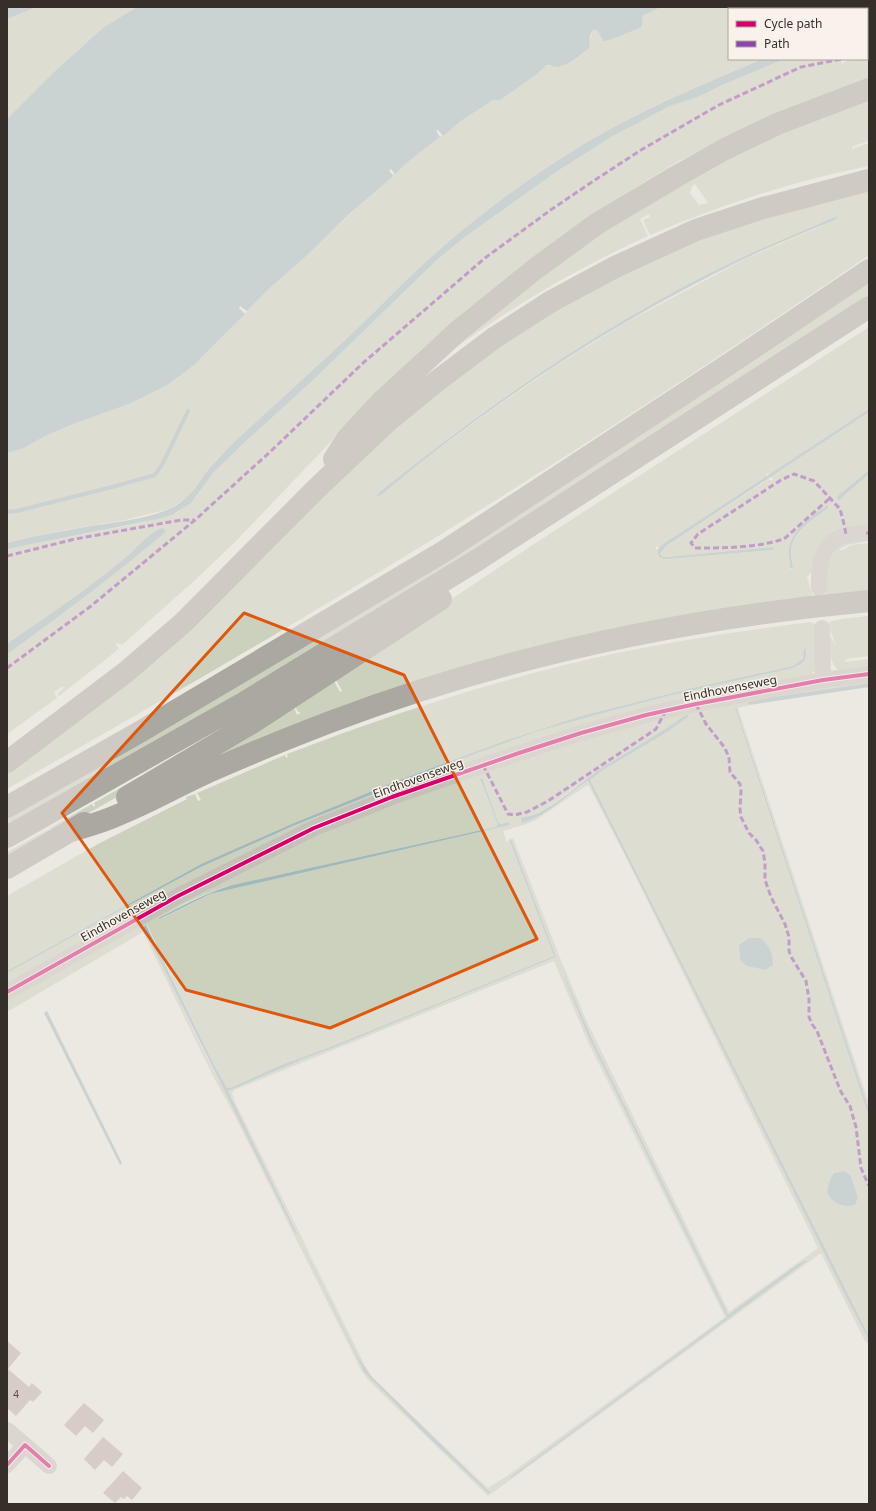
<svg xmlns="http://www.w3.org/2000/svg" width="876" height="1511" font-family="'Noto Sans',sans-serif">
<rect width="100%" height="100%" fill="#ece8e2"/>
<!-- green -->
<path fill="#ccd1bd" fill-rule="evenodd" d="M37,7H137L104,27L55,71L7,119V19Z
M661,7H828V9H729V59H763C698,86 634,113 574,150C523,182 473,219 428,260C398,287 371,316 342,343C305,377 268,411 231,445L218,458L188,497L169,509L125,520L65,530L7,543V453L24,448L45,436L76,423L129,404L175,380L204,355L273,285L400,168L461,121L493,100L500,99L537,74L546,66H562L578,57L586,51L593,30H597L602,40H610L640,28L644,15Z
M869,49V78L761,121L679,161L600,209L526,262L459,316L423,348L363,408L236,541L193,582L122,645L117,643L116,645L119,648L115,652L59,696L57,694L64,688L63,686L54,692L57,698L7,734V549L141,523L172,515L178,512L196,497L214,472L244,443L310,383L439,258L465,237L556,172L611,137L670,106L784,59H840L842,64L850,59H867V50Z
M869,93V141L853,146L852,149L869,143V166C793,181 721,205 650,235L643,220L650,217L649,214L640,219L648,236C577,268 511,307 448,353L505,296L688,174ZM695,184L708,203L699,205L690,193L692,186Z
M869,189V255C681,384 490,507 294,623C199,680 103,734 7,789V773L324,494L413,410L520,330L615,276L726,229ZM837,216L835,220L745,259L627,322L557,365L490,411L434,452L377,497C404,475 430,452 457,432C514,389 574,349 636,313C700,276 769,246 837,216Z
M869,283V294C688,417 503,534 316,647C214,709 110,767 7,825V815L574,478L741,370Z
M869,327V409L769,475L768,473L766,474L767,476L659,548L657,546L655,548L657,550L659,557L724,554L773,550V547L668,557H663L660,554L666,546L769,479L771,481L773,479L771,477L869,412V470L836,499L839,500L869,474V530H854L807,577L813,597L750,606L206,762L294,707L297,715L300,713V712H298L295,706L334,681L340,692L342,691L336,680L404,631L534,544ZM828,508C815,519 791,532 791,553C791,558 792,563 793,568L790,569C790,563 789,556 789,550C789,530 814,518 828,508Z
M869,536V541L847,545L840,549V550H843L851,545L869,543V592L825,596L829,548Z
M869,616V656L846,659L845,662L869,659V670H838C829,662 830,648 828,637H831L835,645H836L830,630L829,622L841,619Z
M811,622L813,624L815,623L817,669L811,675L753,689L385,798L7,983V973L139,900L201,867L293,826L464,758L535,732L585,718L668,696L797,667L801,665L807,651L806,649H804C804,658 802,663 793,666L696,687L581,716L501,742L392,783L201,864L7,971V896L98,844L187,799L186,797L195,794L198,801L201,800L197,793L285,755L286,758L288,757L287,754C396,712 508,676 622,652C685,639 748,630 811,622Z
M869,677V683L747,701L749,705L738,708L869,1104V1110L743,727L736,708H735L869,1117V1336L589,780L603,770L664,734L688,716H686L633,750L602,768L545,809L520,820L521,823H522L547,810L588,781L684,972L846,1297L869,1340V1344L865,1341L821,1253L488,1496L369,1381L361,1370L234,1114L214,1078L143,932L7,1012V992C79,950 151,907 227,871C285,845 344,821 403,799C480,769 557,742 637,722C713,702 791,689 869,677ZM482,779L498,822L501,824L509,822L510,825L210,894L161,919L160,918C181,904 207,892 232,885L495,827L498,825L480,780ZM586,786H589L628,861L818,1248L729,1312L587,1022L560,958L513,838L509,839L507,843L503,831L527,824L536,820ZM511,839L556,957L333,1048L306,1058L228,1091L297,1232L295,1233L237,1114L205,1054L144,927L147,925L222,1082L227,1088H230L281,1065L330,1047L554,956L510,842ZM749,938H761C770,946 773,953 773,965L765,970L746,966L740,959L739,945ZM554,961L587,1040L725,1317L507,1476L488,1488L372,1377L365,1366L234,1100L232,1093L234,1090ZM564,977H565L593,1041L728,1316L798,1264L806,1260L807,1261L511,1478L510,1477L727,1317L588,1036ZM845,1171L851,1176L858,1198L855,1205C842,1208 833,1204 827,1192L830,1179L834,1173ZM306,1252H308L358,1357L371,1376L490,1491V1493H488L426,1435L364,1372Z
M136,779L133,788L7,859L9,855L7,852L49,829L50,831H52L50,828L92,804L94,807L95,806L94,803Z"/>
<!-- water -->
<path fill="#a0babc" d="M7,7H37L7,19Z
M137,7H661L644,15C641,19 644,24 640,28L610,40L603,41L597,30H593L590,35L589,48L578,57L567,64L558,67L547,65L537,74L500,100H493L461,121L443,136L438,130L436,131L440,137L404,165L395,174L391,169L389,170L393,176L347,216L306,256L273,285L247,311L240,306L239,308L245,314L194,365L169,384L129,404L76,423L45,436L24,448L7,453V119L55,71L104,27Z
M763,59H784L722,85L697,97L670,106L611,137L556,172L465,237L439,258L310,383L244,443L214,472L191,503L172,515L158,519L7,549V543C34,536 63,531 91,526C117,522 160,518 181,502C191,495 198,484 205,474C213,464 222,454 231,445C268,411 305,377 342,343C371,316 398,287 428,260C473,219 523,182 574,150C634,113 698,86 763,59Z
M838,216L835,220C805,232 774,245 744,259C614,322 492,402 382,494L376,497L380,492C494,400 618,314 752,253C770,245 789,237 807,229C817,225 828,219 838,216Z
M869,409V412L666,546L660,554L663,557H668L773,547V550L665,559L659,557L657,550L662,545Z
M869,470V474L839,500H837L838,496Z
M828,505V508C814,519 791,532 791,552C791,557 792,563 793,568H790C790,562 788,555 789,549C791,530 813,515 828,505Z
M163,528L166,531L162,535C112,577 60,616 7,654V644C49,615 93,586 132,552C139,545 154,529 163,528Z
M804,649H806C807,659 803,665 793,668L668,696L585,718L535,732L464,758L293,826L201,867L139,900L7,973V971L201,864L292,824L392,783L501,742L581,716L696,687L793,666L803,659Z
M869,683V687L749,705L747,701Z
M736,707L869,1110V1117L735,708Z
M686,715H688V717L664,734L603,770L590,780L869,1336V1340L846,1297L684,972L588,781C568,793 545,818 521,823V818C548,815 580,782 603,767C631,750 659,734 686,715Z
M482,778L498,822L501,824L509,822L510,825L210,894L160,919L159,918C183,905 206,893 232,885L495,827L498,825L480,779Z
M511,839L556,957L333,1048L306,1058L228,1091L297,1233H295L143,927L146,925L215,1067L227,1088H230L281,1065L330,1047L554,956L510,842Z
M749,938H761C770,946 773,953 773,965L765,970L746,966L740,959L739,945Z
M564,977H565L593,1041L728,1315L798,1264L806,1260L807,1261L511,1478L510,1477L727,1317L588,1036Z
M47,1011L122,1163L120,1165L44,1013Z
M845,1171L851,1176L858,1198L855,1205C842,1208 833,1204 827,1192L830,1179L834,1173Z
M306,1252H307L358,1357L371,1376L490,1492V1493H488L426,1435L364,1372Z"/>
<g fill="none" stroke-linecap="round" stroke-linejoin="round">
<!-- stream -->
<path stroke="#a0babc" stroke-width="4" d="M7,512L17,511L112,487L155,475L163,463L188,411"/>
</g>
<!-- building -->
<path fill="#beaea5" d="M7,1341L21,1353L8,1369L29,1387L32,1383L42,1392L33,1402L30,1400L16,1416L7,1408Z
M84,1403L104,1420L93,1433L85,1426L76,1436L64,1425Z
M103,1437L123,1454L112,1467L104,1460L95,1470L84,1459Z
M123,1471L142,1488L132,1500L127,1496L124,1499L121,1497L115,1503L103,1493Z"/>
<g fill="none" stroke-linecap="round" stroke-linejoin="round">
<!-- minor -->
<path stroke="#c5c0ba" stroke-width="16" d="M819,588C818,552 827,533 866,533
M822,628L823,680
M7,992L178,896L314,828L392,797L519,753L581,733L646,715L696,704L823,680L869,674
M7,1430L25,1445
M7,1465L25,1445L49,1466"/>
<!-- highway -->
<path stroke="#aba7a1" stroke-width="22" d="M334,459L347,439L381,402L458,331L535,269L598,223L677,176L725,149L777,124L869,89
M7,762L126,672L184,622L316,489L388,421L437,381L494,338L550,302L615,267L696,230L763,208L869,180
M127,797L255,721L441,599
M7,807L138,733L443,552L740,357L869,270
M71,831C87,826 103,822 118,815C151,802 181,784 213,770C251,753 291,737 330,722C502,657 685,618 869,601
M7,837L245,702L479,559L869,307
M7,868L84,823"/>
<!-- quiet -->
<path stroke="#8e44ad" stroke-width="3" stroke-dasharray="6 3" stroke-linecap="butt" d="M867,41L869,40
M829,499L784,539C755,548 725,548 695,548L691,543L698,534L781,480L794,474L814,481L840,509L844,524L846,534
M866,533H869
M7,556L75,539L181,520H195
M7,668L91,606L195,520L271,451L363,363L485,258L552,209L592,182L641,150L719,105L801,67L842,59
M696,704L706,724L725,748L729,758L730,772L740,784L741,791L740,809L741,817L749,833L756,840L763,851L765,863V880L771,897L785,924L789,937V950L790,955L806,981L809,999V1017L812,1024L817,1031L835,1077L841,1092L850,1106L856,1127L861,1168L869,1186
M483,765L508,814L515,815L527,812L548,801L656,729L665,712"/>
<!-- cycleway casing -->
<g stroke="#f8f2ea" stroke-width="6">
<path id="cycleway" d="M7,992L178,896L314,828L392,797L519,753L581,733L646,715L696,704L823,680L869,674
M7,1465L25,1445L49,1466"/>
</g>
<!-- cycleway -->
<use href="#cycleway" stroke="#d6006c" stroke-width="4"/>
</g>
<!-- marked area -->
<path d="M0 0H876V1511H0ZM244,613L404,675L537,939L330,1028L186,990L62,813Z" fill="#ece8e2" fill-opacity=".55" fill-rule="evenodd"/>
<path fill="none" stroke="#df570d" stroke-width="3" stroke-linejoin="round" d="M244,613L404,675L537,939L330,1028L186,990L62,813Z"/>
<g text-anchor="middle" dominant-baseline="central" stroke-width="3" stroke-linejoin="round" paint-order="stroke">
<!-- number labels -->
<g font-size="10" fill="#574e48">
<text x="16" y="1394">4</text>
</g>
<!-- street labels -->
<g font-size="12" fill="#352e29" stroke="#f8f2ea">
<text transform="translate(730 688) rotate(-11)">Eindhovenseweg</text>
<text transform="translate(418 778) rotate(-20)">Eindhovenseweg</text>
<text transform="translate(123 915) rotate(-29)">Eindhovenseweg</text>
</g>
</g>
<!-- border -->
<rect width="876" height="1511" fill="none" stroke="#352e29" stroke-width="16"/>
<!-- legend -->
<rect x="728" y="8" width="140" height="52" fill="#f8f2ea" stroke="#aaa49d"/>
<rect x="736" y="21" width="20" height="6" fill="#d6006c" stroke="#aaa49d"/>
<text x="764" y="28" font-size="12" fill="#352e29">Cycle path</text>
<rect x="736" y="41" width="20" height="6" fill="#8e44ad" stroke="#aaa49d"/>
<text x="764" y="48" font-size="12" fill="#352e29">Path</text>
</svg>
